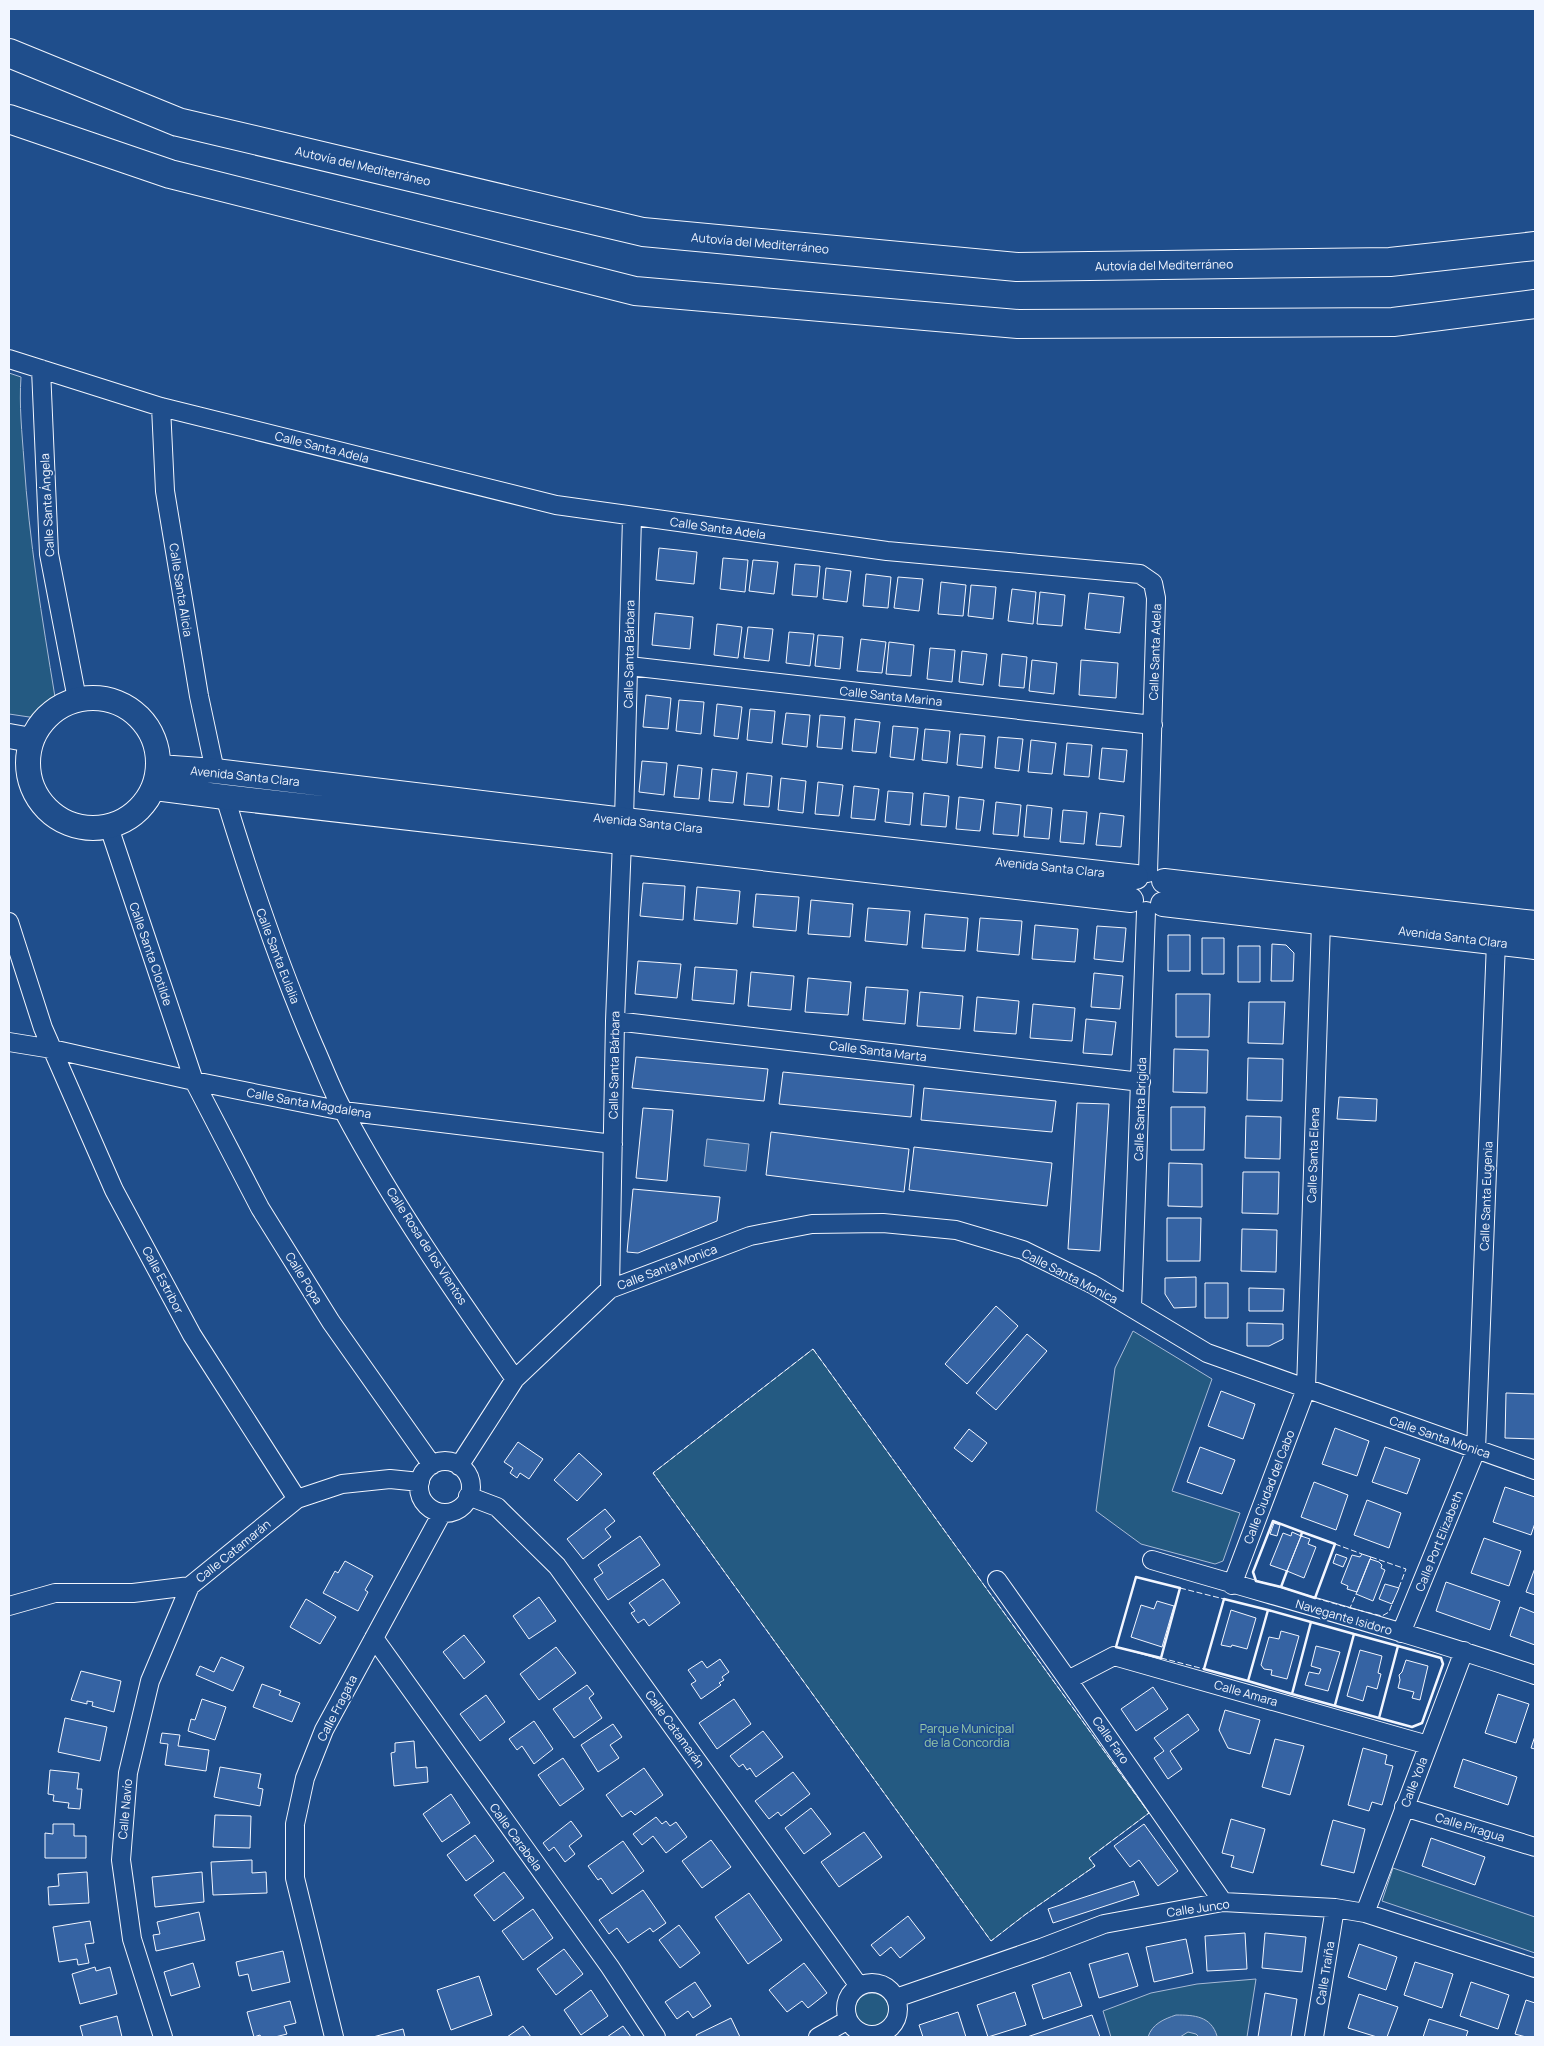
<svg xmlns="http://www.w3.org/2000/svg" width="1544" height="2046" font-family="Manrope,sans-serif">
<rect width="100%" height="100%" fill="#1f4e8c"/>
<!-- green -->
<path fill="#245a82" stroke="#a8bbd7" d="M9,373L21,377C19,405 22,433 24,461C29,540 42,618 55,697L36,718L9,714Z
M1133,1331L1212,1379L1172,1491L1240,1513L1223,1561L1215,1564L1141,1544L1096,1511L1115,1368Z
M813,1349L1149,1813L1089,1858L1095,1866L1026,1914L991,1941L653,1473Z
M1393,1868L1535,1917V1953L1382,1901Z
M1256,1979L1247,2037H1111L1103,2011L1151,1993L1197,1984Z
M855 2010a17 17 0 1 1 34 0a17 17 0 1 1-34 0Z"/>
<!-- water -->
<path fill="#3b69a3" stroke="#a8bbd7" d="M707,1139L749,1144L746,1171L704,1166Z
M1176,2015C1194,2015 1211,2016 1217,2036L1216,2037H1199L1196,2034L1188,2032L1180,2037H1148C1152,2024 1164,2019 1176,2015Z"/>
<!-- building -->
<path fill="#3563a3" stroke="#f2f6ff" d="M659,548L697,552L694,584L656,580Z
M723,558L748,560L745,592L720,589Z
M753,560L778,562L774,594L749,591Z
M795,564L820,566L817,597L792,595Z
M826,568L851,571L847,602L823,599Z
M866,574L891,577L888,608L863,606Z
M898,577L923,579L919,611L894,608Z
M941,582L966,585L963,616L938,614Z
M971,585L996,587L993,619L968,616Z
M1012,589L1036,592L1033,624L1008,621Z
M1040,592L1065,595L1062,626L1037,624Z
M1089,593L1124,597L1120,633L1085,629Z
M655,613L693,617L690,649L652,645Z
M717,624L742,627L738,658L714,655Z
M748,627L773,629L769,661L744,658Z
M789,632L814,634L810,666L786,663Z
M818,635L843,637L840,669L815,666Z
M861,639L886,642L882,673L857,671Z
M889,642L914,645L911,676L886,674Z
M930,648L955,650L952,682L927,679Z
M962,651L987,654L983,685L959,682Z
M1002,654L1027,657L1024,688L999,686Z
M1032,660L1057,663L1054,694L1029,691Z
M1081,660L1118,663L1116,698L1079,695Z
M646,695L671,698L668,729L643,727Z
M679,700L704,702L701,734L676,731Z
M717,704L742,707L738,739L714,736Z
M750,709L775,711L772,743L747,740Z
M786,713L810,715L807,747L782,744Z
M820,715L845,717L842,749L817,747Z
M855,719L880,722L876,753L852,751Z
M893,726L918,728L914,760L890,757Z
M925,729L950,731L947,763L922,760Z
M960,734L985,736L982,768L957,765Z
M998,737L1023,739L1019,771L995,768Z
M1031,740L1056,743L1052,774L1028,772Z
M1067,743L1092,745L1089,777L1064,775Z
M1102,748L1127,750L1124,782L1099,779Z
M642,761L667,763L664,795L639,792Z
M678,765L702,768L699,799L674,797Z
M712,769L737,772L733,803L709,801Z
M747,773L772,776L769,807L744,805Z
M781,778L806,781L803,813L778,810Z
M818,782L843,785L839,816L815,814Z
M854,786L879,789L875,820L851,818Z
M888,791L913,793L910,825L885,822Z
M924,793L949,796L946,827L921,825Z
M959,797L984,800L980,831L956,829Z
M996,802L1021,805L1018,836L993,834Z
M1027,805L1052,808L1049,839L1024,837Z
M1063,810L1087,812L1084,844L1060,842Z
M1100,813L1124,816L1121,847L1096,845Z
M643,883L685,886L683,920L640,916Z
M697,887L740,891L737,924L694,920Z
M756,894L799,897L796,931L753,927Z
M811,900L853,904L850,937L808,934Z
M868,908L910,911L907,945L865,941Z
M925,914L968,918L965,951L922,948Z
M980,918L1022,921L1019,955L977,951Z
M1035,925L1078,929L1075,962L1032,959Z
M1097,926L1126,928L1123,962L1094,959Z
M1168,935H1190V971H1168Z
M1202,938H1224V974H1202Z
M1272,944L1286,945L1294,953L1293,981H1271Z
M1238,946H1260V982H1238Z
M638,961L681,964L677,998L635,994Z
M695,967L737,970L734,1004L692,1000Z
M751,972L794,976L791,1010L748,1006Z
M1094,973L1123,976L1120,1009L1091,1007Z
M808,978L851,982L848,1015L805,1012Z
M866,987L908,990L905,1024L863,1020Z
M920,992L963,996L960,1029L917,1026Z
M1176,994H1210L1209,1037H1176Z
M977,997L1019,1001L1016,1034L974,1031Z
M1249,1002H1285L1283,1044L1248,1043Z
M1033,1004L1075,1008L1072,1041L1030,1038Z
M1086,1019L1116,1022L1112,1055L1083,1053Z
M1174,1049L1208,1050L1207,1093L1173,1092Z
M636,1057L768,1069L764,1101L632,1088Z
M1248,1058L1283,1059L1282,1101L1247,1100Z
M783,1072L914,1085L911,1117L779,1104Z
M924,1088L1056,1101L1052,1132L921,1120Z
M1339,1097L1377,1099L1376,1121L1337,1119Z
M1077,1103L1109,1104L1100,1251L1068,1249Z
M1171,1107H1205L1204,1150H1171Z
M643,1108L673,1110L667,1181L636,1178Z
M1246,1116L1281,1117L1280,1159L1245,1158Z
M771,1132L909,1149L904,1192L766,1175Z
M914,1147L1052,1163L1047,1206L909,1190Z
M1169,1163L1202,1164V1207L1168,1206Z
M1243,1172H1279L1278,1214L1242,1213Z
M633,1189L720,1197L717,1221L638,1253L627,1252Z
M1167,1218H1201L1200,1261H1167Z
M1242,1229L1277,1230L1276,1272L1241,1271Z
M1196,1277V1307L1174,1308L1165,1294V1278Z
M1205,1283H1228V1318H1205Z
M1249,1288L1284,1289L1283,1311H1249Z
M996,1306L1018,1326L967,1384L945,1364Z
M1247,1323L1283,1324V1339L1269,1346H1247Z
M1027,1334L1047,1351L996,1410L976,1393Z
M1221,1391L1255,1404L1243,1439L1208,1426Z
M1506,1393L1535,1394V1439L1505,1438Z
M1335,1428L1369,1441L1357,1476L1322,1464Z
M969,1429L987,1443L972,1462L954,1448Z
M518,1442L543,1459L529,1479L520,1473L517,1478L510,1473L513,1468L504,1462Z
M1200,1447L1235,1460L1222,1494L1187,1482Z
M1385,1447L1420,1459L1407,1494L1372,1482Z
M579,1453L602,1474L577,1501L554,1480Z
M1314,1482L1348,1495L1336,1530L1301,1517Z
M1505,1487L1535,1497V1523L1531,1535L1493,1522Z
M1367,1500L1401,1513L1389,1548L1354,1535Z
M605,1509L615,1521L605,1529L611,1537L583,1559L567,1539Z
M1274,1523L1280,1525L1277,1536L1270,1534Z
M1292,1532L1301,1536L1287,1571L1270,1565L1283,1533L1291,1536Z
M640,1536L660,1565L608,1600L594,1579L603,1573L598,1565Z
M1301,1536L1310,1539L1308,1544L1316,1547L1304,1578L1287,1571Z
M1484,1538L1521,1551L1509,1586L1471,1573Z
M1336,1554L1347,1558L1343,1567L1333,1563Z
M1362,1554L1371,1557L1357,1592L1347,1589L1348,1586L1341,1583L1352,1555L1360,1557Z
M1370,1559L1379,1562L1382,1565L1381,1568L1385,1570L1373,1601L1356,1594Z
M345,1561L373,1576L365,1590L368,1592L358,1611L323,1593L335,1571L338,1573Z
M1535,1568V1595L1526,1592Z
M663,1579L680,1603L649,1626L644,1619L638,1623L631,1613L635,1611L629,1603Z
M1446,1582L1500,1601L1490,1630L1436,1611Z
M1385,1584L1399,1588L1392,1604L1379,1599Z
M539,1597L556,1621L529,1639L513,1616Z
M306,1599L336,1617L320,1644L290,1627Z
M1157,1601L1174,1606L1162,1647L1131,1637L1141,1605L1154,1609Z
M1520,1607L1535,1613V1645L1510,1636Z
M1231,1610L1256,1618L1247,1649L1232,1645L1231,1647L1221,1645Z
M1281,1631L1299,1636L1287,1679L1271,1675L1272,1670L1264,1669L1261,1665L1269,1637L1279,1639Z
M464,1635L485,1662L464,1679L443,1652Z
M1316,1646L1340,1652L1328,1691L1305,1685L1309,1672L1319,1674L1321,1669L1311,1666Z
M556,1647L576,1673L539,1700L520,1674Z
M1360,1650L1382,1656L1378,1673L1381,1674L1377,1689L1367,1686L1363,1701L1347,1696Z
M221,1657L244,1667L233,1691L196,1675L200,1666L214,1672Z
M720,1659L729,1672L722,1677L724,1680L719,1683L721,1685L701,1699L691,1684L696,1681L688,1670L702,1661L707,1668Z
M1406,1660L1428,1666L1420,1700L1412,1698L1414,1692L1398,1688L1400,1680L1399,1675L1402,1672Z
M81,1671L121,1681L114,1712L92,1706L93,1702L87,1701V1704L71,1700Z
M262,1684L281,1691L279,1695L300,1703L292,1722L253,1707Z
M587,1685L594,1694L589,1698L602,1718L574,1738L553,1709Z
M1153,1687L1168,1709L1136,1731L1121,1709Z
M1498,1694L1529,1704L1516,1743L1485,1733Z
M486,1695L505,1722L480,1741L460,1714Z
M202,1699L226,1707L215,1740L188,1731L191,1719L195,1720Z
M734,1699L751,1724L717,1749L699,1723Z
M1225,1710L1260,1720L1250,1754L1228,1748L1219,1730Z
M1188,1714L1199,1730L1170,1751L1182,1769L1168,1779L1154,1758L1164,1751L1154,1738Z
M65,1718L107,1727L100,1761L58,1752Z
M534,1721L553,1749L534,1764L522,1746L517,1750L509,1739Z
M613,1724L622,1737L610,1745L619,1758L598,1772L581,1745Z
M763,1731L783,1757L756,1777L750,1768L747,1770L743,1764L739,1767L730,1756Z
M162,1733L180,1735L178,1746L209,1750L206,1771L165,1765L168,1744L160,1743Z
M1535,1736V1749L1531,1748Z
M1275,1739L1304,1746L1290,1795L1262,1787Z
M414,1741L416,1768L427,1767L428,1782L394,1786L391,1753L395,1752V1743Z
M1363,1748L1387,1755L1385,1764L1393,1766L1382,1805L1372,1802L1369,1811L1348,1805Z
M563,1758L584,1789L560,1806L538,1775Z
M1463,1759L1517,1777L1508,1805L1454,1787Z
M220,1767L261,1774L258,1788L263,1789L260,1806L214,1797Z
M644,1768L663,1795L635,1815L631,1811L622,1817L606,1795Z
M50,1770L79,1773L77,1789H82L80,1809L68,1808L69,1803L53,1801L54,1795L48,1794Z
M793,1772L810,1794L781,1816L778,1812L769,1819L755,1801Z
M451,1794L470,1823L442,1842L423,1814Z
M811,1808L831,1834L804,1854L785,1828Z
M215,1815L251,1816L250,1848L213,1847Z
M656,1817L662,1824L666,1821L670,1826L676,1822L687,1837L666,1853L653,1836L642,1845L633,1834Z
M1231,1819L1265,1829L1253,1873L1231,1867L1234,1856L1222,1853Z
M1333,1820L1365,1829L1354,1873L1321,1865Z
M571,1821L582,1836L569,1846L575,1854L565,1862L554,1847L549,1851L543,1843Z
M53,1824H74V1836H86V1858H45V1833L53,1834Z
M1144,1824L1178,1871L1158,1886L1139,1860L1130,1867L1114,1846Z
M864,1832L882,1857L839,1887L821,1862Z
M475,1835L494,1861L466,1881L447,1855Z
M1431,1838L1485,1857L1475,1885L1422,1866Z
M711,1840L731,1867L702,1888L682,1861Z
M623,1841L644,1871L612,1894L601,1878L598,1880L588,1866Z
M252,1860V1873L266,1872L267,1893L213,1895L211,1862Z
M87,1872L89,1903L49,1905L48,1887L59,1886L58,1874Z
M202,1872L204,1902L155,1907L152,1877Z
M504,1872L524,1898L494,1921L474,1895Z
M1134,1881L1139,1895L1053,1923L1048,1909Z
M643,1890L666,1923L653,1932L650,1928L628,1943L617,1928L609,1934L599,1920Z
M749,1893L782,1940L748,1964L715,1917Z
M533,1909L553,1938L523,1960L502,1931Z
M199,1912L205,1940L156,1951L153,1935L160,1934L157,1922Z
M908,1916L925,1938L900,1958L891,1947L880,1956L871,1945Z
M90,1921L94,1943L85,1944L89,1963L78,1965L77,1959L59,1962L53,1927Z
M679,1925L700,1953L680,1968L659,1940Z
M1245,1933L1247,1969L1207,1971L1205,1936Z
M1265,1933L1306,1937L1302,1972L1262,1968Z
M1186,1939L1193,1973L1154,1982L1146,1947Z
M1359,1944L1397,1957L1386,1990L1348,1977Z
M564,1949L583,1974L556,1995L537,1969Z
M283,1951L290,1982L252,1991L248,1974L239,1976L236,1962Z
M1128,1953L1138,1986L1099,1998L1089,1964Z
M1415,1962L1453,1974L1442,2008L1404,1995Z
M193,1963L200,1987L171,1996L164,1972Z
M804,1963L827,1993L808,2008L802,2001L787,2012L769,1990Z
M95,1967L96,1971L110,1967L117,1994L80,2004L72,1974Z
M1070,1972L1082,2006L1043,2019L1032,1985Z
M479,1976L492,2015L451,2030L437,1990Z
M695,1982L711,2006L693,2018L688,2011L677,2019L665,2002Z
M1471,1982L1509,1995L1498,2029L1460,2016Z
M591,1990L608,2016L581,2035L564,2010Z
M1015,1992L1026,2025L988,2037L977,2005Z
M1265,1993L1297,1999L1291,2037H1258Z
M1359,1994L1398,2007L1387,2037H1377L1348,2028Z
M1526,2000L1535,2003V2037H1526L1515,2034Z
M290,2001L296,2023L284,2026L287,2034L275,2037H261L260,2035L254,2037L247,2012Z
M958,2012L966,2037H923L919,2025Z
M1092,2015L1100,2037H1027Z
M117,2016L122,2037H83L80,2026Z
M731,2018L740,2037H697L696,2035Z
M1429,2019L1468,2031L1466,2037H1423Z
M523,2026L531,2037H507Z
M623,2026L631,2037H607Z
M403,2029L405,2037H373Z"/>
<g fill="none" stroke-linecap="round" stroke-linejoin="round">
<!-- street casing -->
<g stroke="#f2f6ff" stroke-width="20">
<path id="street" d="M9,359L161,407L556,505L887,551L1140,574L1153,583L1156,598L1148,873
M41,369L49,554L77,699
M161,407L165,491L199,696L215,771
M629,666L1153,725
M225,797C251,882 279,965 314,1046C324,1068 332,1091 344,1112C393,1204 455,1293 515,1379
M624,820L632,517
M109,827L194,1081L260,1208L331,1322L432,1465
M9,922L43,1028L114,1190L192,1335L297,1499
M615,1021L1141,1082
M9,1042L52,1049L194,1081L343,1111L613,1144
M610,1289L615,1021L622,841
M1132,1308L1146,911
M419 1487a26 26 0 1 1 52 0a26 26 0 1 1-52 0Z
M459,1466L515,1379L610,1289L750,1236L812,1224L883,1223L956,1230L1023,1250L1092,1284L1207,1353L1535,1470
M468,1496L497,1507L557,1566L859,1986
M1152,1560C1280,1598 1409,1632 1535,1675
M997,1580L1068,1680L1223,1902
M1232,1585L1306,1389L1321,922
M9,1606L55,1593H133L190,1586L297,1499L342,1484L390,1479L420,1482
M1401,1633L1476,1450L1496,942
M374,1638L610,1967L656,2037
M1068,1680L1114,1656L1428,1745
M1404,1807L1535,1847
M1365,1913L1464,1651
M846 2009a26 26 0 1 1 52 0a26 26 0 1 1-52 0Z
M896,1998L1041,1948L1104,1924L1223,1902L1335,1908L1365,1913L1535,1968
M163,2037L132,1939L121,1860L128,1773L150,1681L190,1586
M334,2037L295,1878V1824L305,1778L324,1730L442,1513
M818,2037L848,2020
M1314,2037L1335,1908"/>
</g>
<!-- secondary casing -->
<g stroke="#f2f6ff" stroke-width="26">
<path id="secondary" d="M28 763a65 65 0 1 1 130 0a65 65 0 1 1-130 0Z
M9,736L31,740
M159,767L215,771L624,820L1136,877
M155,788L225,797L1131,900
M1164,881L1535,923
M1163,904L1535,947"/>
</g>
<!-- highway casing -->
<g stroke="#f2f6ff" stroke-width="30">
<path id="highway" d="M9,53L178,122L643,232L1017,267L1390,262L1535,246
M9,119L170,174L635,291L1018,324L1393,322L1535,304"/>
</g>
<!-- street -->
<use href="#street" stroke="#1f4e8c" stroke-width="18"/>
<!-- secondary -->
<use href="#secondary" stroke="#1f4e8c" stroke-width="24"/>
<!-- highway -->
<use href="#highway" stroke="#1f4e8c" stroke-width="28"/>
<!-- fence -->
<path stroke="#f2f6ff" stroke-width="1" stroke-dasharray="6 2.5" stroke-linecap="butt" d="M813,1349L1149,1813L1089,1858L1095,1866L1026,1914L991,1941L653,1473Z
M1335,1544L1362,1554
M1371,1557L1406,1569L1398,1590
M1180,1588L1224,1599
M1315,1598L1350,1608L1356,1594
M1350,1608L1382,1616L1389,1612L1393,1601
M1161,1658L1204,1669"/>
<!-- wall -->
<path stroke="#f2f6ff" stroke-width="2.5" d="M1287,1571L1281,1587L1256,1581L1253,1572L1273,1521L1302,1532L1301,1536
M1136,1577L1180,1588L1161,1658L1116,1647Z
M1281,1587L1315,1598L1335,1544L1302,1532
M1248,1681L1204,1669L1224,1599L1268,1610
M1292,1694L1248,1681L1268,1610L1311,1622
M1335,1705L1354,1634L1398,1646L1379,1718L1292,1694L1311,1622L1354,1634
M1379,1718L1412,1727L1422,1723L1443,1664L1441,1658L1398,1646"/>
</g>
<g text-anchor="middle" dominant-baseline="central" stroke-width="4" stroke-linejoin="round" paint-order="stroke">
<!-- street labels -->
<g font-size="12" fill="#f2f6ff" stroke="#1f4e8c">
<text transform="translate(363 166) rotate(13)">Autovía del Mediterráneo</text>
<text transform="translate(760 243) rotate(5)">Autovía del Mediterráneo</text>
<text transform="translate(1164 265) rotate(-1)">Autovía del Mediterráneo</text>
<text transform="translate(322 447) rotate(14)">Calle Santa Adela</text>
<text transform="translate(47 505) rotate(-93)">Calle Santa Ángela</text>
<text transform="translate(718 528) rotate(8)">Calle Santa Adela</text>
<text transform="translate(181 590) rotate(81)">Calle Santa Alicia</text>
<text transform="translate(1155 652) rotate(-88)">Calle Santa Adela</text>
<text transform="translate(629 654) rotate(-89)">Calle Santa Bárbara</text>
<text transform="translate(891 696) rotate(6)">Calle Santa Marina</text>
<text transform="translate(245 776) rotate(6)">Avenida Santa Clara</text>
<text transform="translate(648 823) rotate(6)">Avenida Santa Clara</text>
<text transform="translate(1050 867) rotate(6)">Avenida Santa Clara</text>
<text transform="translate(1453 937) rotate(7)">Avenida Santa Clara</text>
<text transform="translate(151 954) rotate(71)">Calle Santa Clotilde</text>
<text transform="translate(278 956) rotate(69)">Calle Santa Eulalia</text>
<text transform="translate(878 1051) rotate(7)">Calle Santa Marta</text>
<text transform="translate(614 1065) rotate(-89)">Calle Santa Bárbara</text>
<text transform="translate(309 1103) rotate(10)">Calle Santa Magdalena</text>
<text transform="translate(1140 1109) rotate(-88)">Calle Santa Brigida</text>
<text transform="translate(1313 1155) rotate(-88)">Calle Santa Elena</text>
<text transform="translate(1486 1196) rotate(-88)">Calle Santa Eugenia</text>
<text transform="translate(427 1246) rotate(57)">Calle Rosa de los Vientos</text>
<text transform="translate(667 1267) rotate(-21)">Calle Santa Monica</text>
<text transform="translate(1070 1276) rotate(27)">Calle Santa Monica</text>
<text transform="translate(304 1278) rotate(58)">Calle Popa</text>
<text transform="translate(163 1280) rotate(62)">Calle Estribor</text>
<text transform="translate(1440 1437) rotate(19)">Calle Santa Monica</text>
<text transform="translate(1269 1487) rotate(-69)">Calle Ciudad del Cabo</text>
<text transform="translate(1439 1541) rotate(-68)">Calle Port Elizabeth</text>
<text transform="translate(233 1551) rotate(-39)">Calle Catamarán</text>
<text transform="translate(1344 1617) rotate(16)">Navegante Isidoro</text>
<text transform="translate(1246 1693) rotate(16)">Calle Amara</text>
<text transform="translate(337 1708) rotate(-63)">Calle Fragata</text>
<text transform="translate(675 1729) rotate(54)">Calle Catamarán</text>
<text transform="translate(1111 1740) rotate(55)">Calle Faro</text>
<text transform="translate(1414 1782) rotate(-69)">Calle Yola</text>
<text transform="translate(125 1809) rotate(-85)">Calle Navío</text>
<text transform="translate(1470 1827) rotate(17)">Calle Piragua</text>
<text transform="translate(516 1837) rotate(54)">Calle Carabela</text>
<text transform="translate(1198 1908) rotate(-8)">Calle Junco</text>
<text transform="translate(1325 1973) rotate(-81)">Calle Traiña</text>
</g>
<!-- park labels -->
<g font-size="12" fill="#97c8a6" stroke="#1f4e8c">
<text x="967" y="1728">Parque Municipal<tspan x="967" dy="14">de la Concordia</tspan></text>
</g>
</g>
<!-- border -->
<rect width="1544" height="2046" fill="none" stroke="#f2f6ff" stroke-width="20"/>
</svg>
